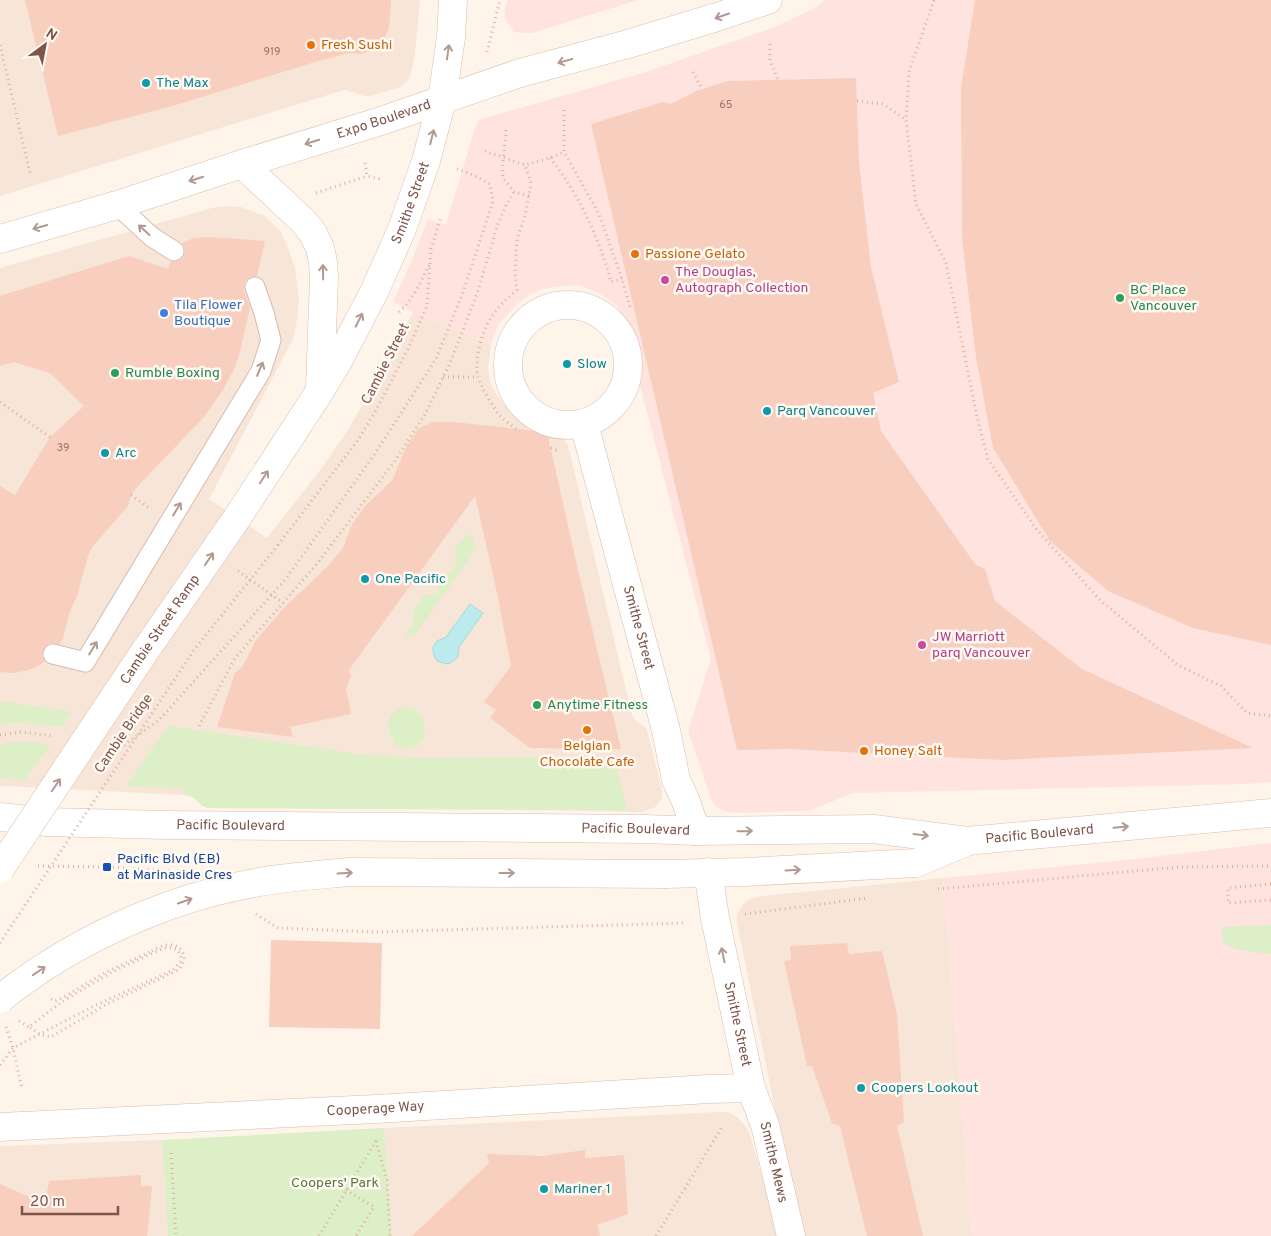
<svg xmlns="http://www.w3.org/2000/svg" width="1271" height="1236" font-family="Overpass,sans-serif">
<rect width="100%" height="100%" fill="#fff4ea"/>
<!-- residential -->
<path fill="#f7e5d7" d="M0,0H420L415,53L411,74L408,80L401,87L370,96H364L349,91L344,90L0,196Z
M227,206L241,207L264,216L272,223L280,231L287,245L295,268L299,299L297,319L294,337L209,499L267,538L321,469L348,430L382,371L413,312L491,345L488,368L491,385L499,398L509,409L521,419L532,427L550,435L563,439L568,445L632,715L635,720L644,726L647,730L662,790V797L660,802L654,808L641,812L535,810L207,808L201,805L196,799L189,796L183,795L5,786L0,787V268L212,208Z
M943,878L972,1236H801L737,923V915L743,904L750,899L761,896Z
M719,1112H728L736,1116L746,1127L750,1135L779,1236H392L384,1128Z
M162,1140L168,1236H0V1146Z"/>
<!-- commercial -->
<path fill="#ffe3de" d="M508,0H638L532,33H523L514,32L506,21L504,11Z
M826,0H1271V782L1246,784L853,793L809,811L733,813L724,811L716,807L711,799L688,731L711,659L621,312L616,305L609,300L600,294L580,285L553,287L540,290L528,296L516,305L498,325L494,335L491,345L413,312L393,302L411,262L428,219L446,225L474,131L478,121L482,119L643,73L775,27L814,8Z
M1271,843V1236H972L943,878L1117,861Z"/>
<!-- green -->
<path fill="#dcefc6" d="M471,534L476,549L417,632L406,637L407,631L412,628L414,609L424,595L437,594L438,580L443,574L449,573L456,565L455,548L466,536Z
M0,701L72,712L62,727L17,722L0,724Z
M404,707C419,708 427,718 423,733L427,734C419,749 407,752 392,743L395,740C383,728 387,711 404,707Z
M168,726L365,755L422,758L614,757L627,810L208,808C198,805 196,796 184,794V788L126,786Z
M14,742H30L50,745L24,781L0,777V745Z
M1271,925V954L1238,950L1223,943L1222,927Z
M384,1128L392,1236H168L162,1140Z"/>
<!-- water -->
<path fill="#bbebec" stroke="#a0dddf" d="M470,604L483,613L459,647L458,656L456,659L448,664L440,662L436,660L433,652V647L437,641L446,637Z"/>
<!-- building -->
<path fill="#f8cebe" d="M25,0H391L389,29L383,40L374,49L362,54L349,53L318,61L176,105L58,136Z
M975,0H1271V645L1193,628L1108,591L1050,541L993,448L976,357L962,239L961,88Z
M856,78L859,162L871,267L899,382L873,393L881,431L975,564L985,569L995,601L1082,669L1253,748L1002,760L789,749L737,750L591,124L663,102L671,104L696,91L728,81Z
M210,237L265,241L257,276L251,277L246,280L244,284V291L250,307L240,352L234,369L223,390L203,418L137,487L131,495L128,506L93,546L88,556L77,596L69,614L63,638L59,644L50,643L45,647L42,652V657L45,661L39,666L28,670L15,673L0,672V486L15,495L50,437L84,406L50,373L14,362L0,366V296L129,256L168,269L171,261H179L184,257L185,251L184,246L182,243L194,238Z
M433,422H452L547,432L578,570L621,749L530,748L490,718L496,710L484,702L511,666L496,588L475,496L349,670L351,676L346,689L351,714L290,727L293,737L217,727L235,673L243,666L256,640L283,609L327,567L343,548L352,524L366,505L381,491L393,479L405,449L418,429Z
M271,940L382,943L380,1029L269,1027Z
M847,943L849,954L882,951L897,1014L904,1122L897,1126L923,1236H867L840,1126L832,1123L812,1066H807L784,961L791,960L790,946Z
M585,1150V1158L624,1155L628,1214L597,1225L600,1236H412L489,1163L487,1154L543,1156Z
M141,1175V1186H152L147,1236H0V1184L45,1204L49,1181Z"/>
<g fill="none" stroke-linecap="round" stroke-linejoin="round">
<!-- service casing -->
<g stroke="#d6bcb0" stroke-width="21">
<path id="service" d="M117,205L152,237L174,251
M53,654L85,662L261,371L271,340L264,313L255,287"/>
</g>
<!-- minor casing -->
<g stroke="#d6bcb0" stroke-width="29">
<g id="minor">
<circle cx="568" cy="365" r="60"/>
<path id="s1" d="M584,424L666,730L676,780L685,799L696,831"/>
<path id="s2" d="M708,872L715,918L751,1088L765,1125L791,1236"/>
<path id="s3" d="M0,1127L376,1109L709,1089L751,1088"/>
</g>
</g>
<!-- secondary casing -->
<g stroke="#dbbdaf" stroke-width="29">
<g id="secondary">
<path d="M242,164L303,221L313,233L320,248L323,262L324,277L320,387"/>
<path id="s4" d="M0,239L117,205L242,164L381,121L520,73L628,44L717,17L768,0"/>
<path id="s5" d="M237,518L320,391L337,363L375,290L402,229L426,161L442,100L451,37L453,0"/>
<path id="s6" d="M0,817L47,822L165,825L645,829L696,831L874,829L967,841L1271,813"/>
<path d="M666,874L745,872L916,863L966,842"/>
</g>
</g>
<!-- path -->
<path stroke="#deb0a0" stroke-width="3" stroke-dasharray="1 4" stroke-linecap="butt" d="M934,0L909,72L906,120L916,204L946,263L977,417L988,459L1037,530L1101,601L1178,665L1221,686L1247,713L1271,716
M770,44V60L778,80
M0,45L30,173
M487,52L500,0
M693,72L702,89
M857,101L883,104L906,120
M564,110V152L599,214L622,279L631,310
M506,130C506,143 500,169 504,179C507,183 511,188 514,192L530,196
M485,151L525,165L550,158L564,152
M550,158C579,194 599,238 611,282L622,279
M365,163L367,176L381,179
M316,193L367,176
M399,312C413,300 421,281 429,265
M443,377H478
M0,402L50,437
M516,429C511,425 505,421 501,417C495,411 480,385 478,377C474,362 481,334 489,321C496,309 506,299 517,290L515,273L517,239L525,216L531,184L525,165
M551,448L559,451
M131,495L149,508
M278,545L358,440L376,410L409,347L427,306L431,249L441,217
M238,571L283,603
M199,726L235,658L316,565L395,461L425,414L450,363L477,294L498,224L506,205L514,192
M0,735L22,732L53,736
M119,744L124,745L159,720L285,580L374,455L436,359L463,292L493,202L490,184L473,175L457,169
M38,866L107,867L172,871
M1271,884L1228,888V903L1271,900
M938,889L1180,867L1271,866
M256,914L278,928L375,932L685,923
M745,914L868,898
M6,1027L13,1048L22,1089
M0,1065L13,1048L34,1037L94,1006L173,970L181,961C181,950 175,947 164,948L112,972L60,1003L29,1027L41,1035L51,1037L109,1003L176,971C189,963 185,945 170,945C163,944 156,949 150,952
M376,1141L387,1180L390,1236
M171,1153L176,1236
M346,1190L374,1207L356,1236
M319,1236L376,1141
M656,1236L722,1127"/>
<!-- service -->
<use href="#service" stroke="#fff" stroke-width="19"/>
<!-- minor -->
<use href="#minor" stroke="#fff" stroke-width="28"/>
<!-- secondary -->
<use href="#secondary" stroke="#fff" stroke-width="28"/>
<!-- secondary-bridge casing -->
<g stroke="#dbbdaf" stroke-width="29" stroke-linecap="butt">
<g id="secondary-bridge">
<path id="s7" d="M0,869L141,657L237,518"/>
<path d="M0,999C68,944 162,900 249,884C282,877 316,875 350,872L666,874"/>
</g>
</g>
<!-- path-bridge -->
<path stroke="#deb0a0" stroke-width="3" stroke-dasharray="1 4" stroke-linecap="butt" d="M0,943L194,650L278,545
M51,999L55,1001L64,997L106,972L150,952
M19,1021L29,1027"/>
<!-- secondary-bridge -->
<use href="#secondary-bridge" stroke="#fff" stroke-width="28"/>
</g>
<!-- one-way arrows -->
<defs><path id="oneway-shaft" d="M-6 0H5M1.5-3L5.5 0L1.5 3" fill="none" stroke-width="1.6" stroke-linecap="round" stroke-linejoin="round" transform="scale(1.25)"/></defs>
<g stroke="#b29992">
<use href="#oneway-shaft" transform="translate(722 16) rotate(161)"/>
<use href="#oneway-shaft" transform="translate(448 52) rotate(-82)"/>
<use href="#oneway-shaft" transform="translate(565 61) rotate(165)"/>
<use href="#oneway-shaft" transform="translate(432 137) rotate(-76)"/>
<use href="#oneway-shaft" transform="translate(312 142) rotate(163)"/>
<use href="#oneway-shaft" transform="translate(196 179) rotate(162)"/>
<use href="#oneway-shaft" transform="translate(40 227) rotate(164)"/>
<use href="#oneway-shaft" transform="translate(144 230) rotate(-138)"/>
<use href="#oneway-shaft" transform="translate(323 272) rotate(-91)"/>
<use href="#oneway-shaft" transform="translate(359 320) rotate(-63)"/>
<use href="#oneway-shaft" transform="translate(260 369) rotate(-67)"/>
<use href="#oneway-shaft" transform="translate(264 477) rotate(-57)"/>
<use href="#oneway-shaft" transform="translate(177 509) rotate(-59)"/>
<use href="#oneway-shaft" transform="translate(209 559) rotate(-56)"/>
<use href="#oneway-shaft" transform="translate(93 648) rotate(-59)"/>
<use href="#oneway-shaft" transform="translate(56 785) rotate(-56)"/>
<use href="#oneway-shaft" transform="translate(1121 827) rotate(-5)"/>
<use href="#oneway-shaft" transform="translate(745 831) rotate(-1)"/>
<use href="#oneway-shaft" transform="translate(921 835) rotate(7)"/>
<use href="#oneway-shaft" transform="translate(793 870) rotate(-3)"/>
<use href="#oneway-shaft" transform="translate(345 873) rotate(-3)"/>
<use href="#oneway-shaft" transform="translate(507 873)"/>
<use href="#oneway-shaft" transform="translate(185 901) rotate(-19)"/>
<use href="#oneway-shaft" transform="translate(723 955) rotate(-102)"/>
<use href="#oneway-shaft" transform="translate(39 971) rotate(-34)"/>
</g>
<!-- markers -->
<g fill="#e8710a" stroke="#fff9f3" stroke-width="2">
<circle cx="311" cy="45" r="5"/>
<circle cx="635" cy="254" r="5"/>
<circle cx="587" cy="730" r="5"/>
<circle cx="864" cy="751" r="5"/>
</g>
<g fill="#0f9aa8" stroke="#fff9f3" stroke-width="2">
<circle cx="146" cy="83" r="5"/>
<circle cx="567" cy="364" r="5"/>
<circle cx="767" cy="411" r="5"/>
<circle cx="105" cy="453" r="5"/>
<circle cx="365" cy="579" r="5"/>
<circle cx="861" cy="1088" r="5"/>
<circle cx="544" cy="1189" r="5"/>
</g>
<g fill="#d1479c" stroke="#fff9f3" stroke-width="2">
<circle cx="665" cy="280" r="5"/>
<circle cx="922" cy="645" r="5"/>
</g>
<g fill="#2e9e5b" stroke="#fff9f3" stroke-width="2">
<circle cx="1120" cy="298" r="5"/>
<circle cx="115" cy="373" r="5"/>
<circle cx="537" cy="705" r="5"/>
</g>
<circle fill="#3f7fe0" stroke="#fff9f3" stroke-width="2" cx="164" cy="313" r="5"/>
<rect fill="#1a4fb4" stroke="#fff9f3" stroke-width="2" x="102" y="862" width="10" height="10" rx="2.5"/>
<g text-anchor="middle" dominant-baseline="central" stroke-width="5" stroke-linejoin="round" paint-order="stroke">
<!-- number labels -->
<g font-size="11" fill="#9c7366">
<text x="272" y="52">919</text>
<text x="726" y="105">65</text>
<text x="63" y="448">39</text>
</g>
<!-- food labels -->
<g font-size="14" fill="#c56008" stroke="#fff9f3" text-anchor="start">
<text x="321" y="45">Fresh Sushi</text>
<text x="645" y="254">Passione Gelato</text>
<text x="587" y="746" text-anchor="middle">Belgian<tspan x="587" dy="16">Chocolate Cafe</tspan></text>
<text x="874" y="751">Honey Salt</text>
</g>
<!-- culture labels -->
<g font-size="14" fill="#0d838f" stroke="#fff9f3" text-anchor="start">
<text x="156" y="83">The Max</text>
<text x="577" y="364">Slow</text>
<text x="777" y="411">Parq Vancouver</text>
<text x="115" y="453">Arc</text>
<text x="375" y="579">One Pacific</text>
<text x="871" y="1088">Coopers Lookout</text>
<text x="554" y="1189">Mariner 1</text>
</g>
<!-- street labels -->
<g font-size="14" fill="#7e5549" stroke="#fff9f3">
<text stroke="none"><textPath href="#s4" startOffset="402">Expo Boulevard</textPath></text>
<text stroke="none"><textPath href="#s5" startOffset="361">Smithe Street</textPath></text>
<text transform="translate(386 364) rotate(-63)">Cambie Street</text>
<text stroke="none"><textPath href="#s1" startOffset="211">Smithe Street</textPath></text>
<text stroke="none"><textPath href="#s7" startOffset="288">Cambie Street Ramp</textPath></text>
<text transform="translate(124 734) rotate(-56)">Cambie Bridge</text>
<text stroke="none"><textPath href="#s6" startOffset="231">Pacific Boulevard</textPath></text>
<text stroke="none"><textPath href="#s6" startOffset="636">Pacific Boulevard</textPath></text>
<text stroke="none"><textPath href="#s6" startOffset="1041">Pacific Boulevard</textPath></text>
<text stroke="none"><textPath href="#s2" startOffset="155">Smithe Street</textPath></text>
<text stroke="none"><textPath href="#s3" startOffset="376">Cooperage Way</textPath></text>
<text stroke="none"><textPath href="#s2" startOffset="298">Smithe Mews</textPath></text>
</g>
<!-- hotel labels -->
<g font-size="14" fill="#b23c85" stroke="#fff9f3" text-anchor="start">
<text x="675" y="272">The Douglas,<tspan x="675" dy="16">Autograph Collection</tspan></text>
<text x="932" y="637">JW Marriott<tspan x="932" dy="16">parq Vancouver</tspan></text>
</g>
<!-- leisure labels -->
<g font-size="14" fill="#27864d" stroke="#fff9f3" text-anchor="start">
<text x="1130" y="290">BC Place<tspan x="1130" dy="16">Vancouver</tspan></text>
<text x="125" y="373">Rumble Boxing</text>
<text x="547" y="705">Anytime Fitness</text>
</g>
<!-- shop labels -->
<g font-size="14" fill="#366cbe" stroke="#fff9f3" text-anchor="start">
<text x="174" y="305">Tila Flower<tspan x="174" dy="16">Boutique</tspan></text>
</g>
<!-- transit labels -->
<g font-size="14" fill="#164399" stroke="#fff9f3" text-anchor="start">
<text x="117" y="859">Pacific Blvd (EB)<tspan x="117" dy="16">at Marinaside Cres</tspan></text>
</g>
<!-- park labels -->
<g font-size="14" fill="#54783a" stroke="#fff9f3">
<text x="335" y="1183">Coopers' Park</text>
</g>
</g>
<!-- north arrow -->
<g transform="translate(45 45) rotate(32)" stroke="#fff9f3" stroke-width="4" paint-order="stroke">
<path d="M0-4L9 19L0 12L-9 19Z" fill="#7e5549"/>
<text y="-8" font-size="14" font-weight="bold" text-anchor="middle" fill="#7e5549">N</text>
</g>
<!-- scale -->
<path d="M22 1206v8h96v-8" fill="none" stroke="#7e5549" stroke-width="2.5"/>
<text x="30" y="1206" font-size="15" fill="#7e5549" stroke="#fff9f3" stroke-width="4" paint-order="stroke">20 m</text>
</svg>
